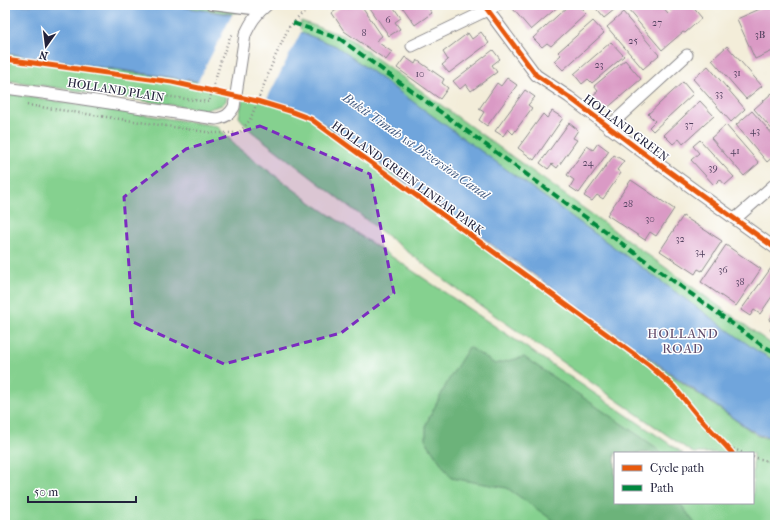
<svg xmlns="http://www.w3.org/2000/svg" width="780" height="530" font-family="'IM FELL French Canon',serif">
<rect width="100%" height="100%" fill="#fff"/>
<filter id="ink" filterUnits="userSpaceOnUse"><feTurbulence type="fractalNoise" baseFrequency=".025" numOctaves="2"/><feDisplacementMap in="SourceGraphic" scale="8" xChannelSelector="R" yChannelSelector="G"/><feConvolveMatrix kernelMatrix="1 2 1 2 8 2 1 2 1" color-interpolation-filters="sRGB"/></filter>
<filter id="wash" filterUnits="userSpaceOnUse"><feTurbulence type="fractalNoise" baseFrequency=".012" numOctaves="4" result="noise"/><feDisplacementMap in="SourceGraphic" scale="16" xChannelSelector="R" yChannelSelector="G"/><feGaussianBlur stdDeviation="0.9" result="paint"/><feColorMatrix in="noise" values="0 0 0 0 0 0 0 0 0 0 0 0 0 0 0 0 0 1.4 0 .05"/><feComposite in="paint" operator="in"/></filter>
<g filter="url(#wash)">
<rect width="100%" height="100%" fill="#f3edd9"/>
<!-- green -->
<path fill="#85d18f" stroke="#547a65" d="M169,5H243L234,14Z
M301,21L347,37L767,341L775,346V361L757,351L336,46L300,32Z
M5,54L196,82L212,88L227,92L226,101L222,105L205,110L5,80Z
M5,93L217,126L238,148L312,203L683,453H615V503H753V453H693L451,285L251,131L239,117L243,96L266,102L267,100L292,107L312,117L542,284L758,436L775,440V525H5Z"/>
<!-- forest -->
<path fill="#6cb37a" stroke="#476a5a" d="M469,347L495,364L524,357L657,448L660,453H615V503H680L696,525H565L554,521L507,488L451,478L426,441V424L449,379Z"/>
<!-- water -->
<path fill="#6fa5dc" stroke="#48648c" d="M5,5H169L234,15L300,32L336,46L757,351L775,361V438L759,435L736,420L313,116L292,106L196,81L5,53Z"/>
<!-- pier -->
<path fill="#f3edd9" d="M233,13L302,30L266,101L197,83Z"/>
<g id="blocks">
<!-- building -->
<path fill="#da9ac5" d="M344,5H361L382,36L376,41L392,52L386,60L344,31L332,13Z
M368,5H392L401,18L395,22L400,29L389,36Z
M401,5H426L432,13L415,25Z
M518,5H560L531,30L513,9Z
M569,5H577L586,14L551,46L547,43L542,47L533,38Z
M593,5H620L604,18Z
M633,5H660L668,14L671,11L666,5H691L702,18L685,33L683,32L662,50L628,10Z
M769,5H771L775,15V50L755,59L737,19Z
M623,13L659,55L643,69L607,27Z
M593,21L604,33L563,70L554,61L561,55L558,52Z
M481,32L489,43L449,73L442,65L448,60L443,52L468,33L472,39Z
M611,42L624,56L592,83L588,79L582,84L574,74Z
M727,46L762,86L746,99L712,60Z
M493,50L500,59L492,65L497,72L471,91L466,84L460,89L453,81Z
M405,57L415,64L417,60L444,79L442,83L448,88L440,99L397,68Z
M625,60L641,79L605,110L592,96L598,91L594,86Z
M708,66L745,109L731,122L693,79Z
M507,78L517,85L487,126L479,120L484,112L479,109L497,83L501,86Z
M683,82L693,94L653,131L649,127L655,121L648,114Z
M525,90L535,97L528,105L532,108L513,134L508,129L503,136L495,131Z
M772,93L775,97V133L754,109Z
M700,101L714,116L683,144L679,139L673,144L664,135Z
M552,111L563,118L534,160L518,148L543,114L547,118Z
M752,111L775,137V148L774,149L775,150V155L767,162L736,125Z
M569,123L578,130L573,138L577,140L557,168L552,164L548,169L540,163Z
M726,125L759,163L744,176L711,138Z
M700,140L734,177L725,185L720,179L714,185L691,160L699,153L693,146Z
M598,143L609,151L579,193L570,187L574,180L567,175L587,146L593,150Z
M614,155L624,161L617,170L621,173L603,199L597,195L592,201L584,196Z
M631,180L674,209L656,236L650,232L645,240L607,215Z
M683,216L722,241L702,271L698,269L695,274L660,251Z
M726,245L761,269L736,306L701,282Z
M771,268L775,271V292L760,314L754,310L750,316L741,310Z
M775,312V333L770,330L774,324L769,320Z"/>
</g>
</g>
<g filter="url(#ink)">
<use href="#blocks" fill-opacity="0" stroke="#8a888a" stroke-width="1"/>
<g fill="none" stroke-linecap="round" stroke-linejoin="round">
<!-- service casing -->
<g stroke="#8a888a" stroke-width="8">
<path id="service" d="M211,6L258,12"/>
</g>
<!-- minor casing -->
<g stroke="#8a888a" stroke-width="13">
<path id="minor" d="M484,5L536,75L569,97L638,149L775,248
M412,46L498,5
M5,88L43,93L216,119C226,117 229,115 234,107L245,35C251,22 256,14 267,5
M609,128L616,120L687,55
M735,219L775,184"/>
</g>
<!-- path -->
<path stroke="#8a888a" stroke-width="2.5" stroke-dasharray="1 3" stroke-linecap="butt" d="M112,89L209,102L221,60L230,37L232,34
M27,105L213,133H239L250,120L275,57L289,27L311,5
M726,446L744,453
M753,457L775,463"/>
<!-- service -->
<use href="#service" stroke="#fff" stroke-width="5.5"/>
<!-- minor -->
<use href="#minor" stroke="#fff" stroke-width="11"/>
<!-- quiet -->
<path stroke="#00873e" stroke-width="4" stroke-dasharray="8 4" stroke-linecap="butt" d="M293,23L340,39L763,346L775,352"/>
<!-- cycleway casing -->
<g stroke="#fff" stroke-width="8">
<path id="cycleway" d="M484,5L536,75L569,97L638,149L775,248
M5,59L172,82L257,101L290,111L311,119L649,365L674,387L697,415L726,446L732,453"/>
</g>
<!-- cycleway -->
<use href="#cycleway" stroke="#e8590c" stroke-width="5"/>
</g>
</g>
<!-- marked area -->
<path fill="#7b2cbf" fill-opacity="0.2" stroke="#7b2cbf" stroke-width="3" stroke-dasharray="8 5" stroke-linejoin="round" d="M260,126L370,174L394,293L341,333L224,364L133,322L124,197L186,149Z"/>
<g text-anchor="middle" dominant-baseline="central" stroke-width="3" stroke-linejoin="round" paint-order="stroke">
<!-- number labels -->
<g font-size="10" fill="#50405e">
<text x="388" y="20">6</text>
<text x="657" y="23">27</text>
<text x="364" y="33">8</text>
<text x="760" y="35">3B</text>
<text x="633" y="41">25</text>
<text x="599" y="65">23</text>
<text x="737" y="73">31</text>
<text x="420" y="74">10</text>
<text x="719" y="94">33</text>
<text x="689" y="125">37</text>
<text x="755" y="131">43</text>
<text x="735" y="151">41</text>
<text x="588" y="163">24</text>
<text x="713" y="168">39</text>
<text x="628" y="204">28</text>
<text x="650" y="219">30</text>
<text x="680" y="239">32</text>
<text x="700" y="252">34</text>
<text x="723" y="270">36</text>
<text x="740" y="282">38</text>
</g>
<!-- street labels -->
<g font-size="12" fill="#22223b" stroke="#fff">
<text transform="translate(116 90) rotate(9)">HOLLAND PLAIN</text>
<text transform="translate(626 128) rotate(37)">HOLLAND GREEN</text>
<text transform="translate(408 178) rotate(36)">HOLLAND GREEN LINEAR PARK</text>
</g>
<!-- water labels -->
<g font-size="13" font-style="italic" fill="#455d83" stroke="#fff">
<text transform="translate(416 146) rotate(35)">Bukit Timah 1st Diversion Canal</text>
</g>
<!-- neighbourhood labels -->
<g font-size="13" letter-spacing="1" fill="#624c6b" stroke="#fff">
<text x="683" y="333">HOLLAND<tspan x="683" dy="15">ROAD</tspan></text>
</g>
</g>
<!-- margin -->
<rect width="780" height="530" fill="none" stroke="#fff" stroke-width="20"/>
<!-- legend -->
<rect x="614" y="452" width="140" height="52" fill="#ffffff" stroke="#a7a7b1"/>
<rect x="622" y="465" width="20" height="6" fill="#e8590c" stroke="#a7a7b1"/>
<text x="650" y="472" font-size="12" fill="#22223b">Cycle path</text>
<rect x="622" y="485" width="20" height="6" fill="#00873e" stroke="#a7a7b1"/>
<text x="650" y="492" font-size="12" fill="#22223b">Path</text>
<!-- north arrow -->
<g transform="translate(46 46) rotate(194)" stroke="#ffffff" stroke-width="3" paint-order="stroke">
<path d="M0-3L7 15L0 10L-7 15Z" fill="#22223b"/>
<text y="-6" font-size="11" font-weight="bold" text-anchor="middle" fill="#22223b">N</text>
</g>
<!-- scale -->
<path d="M28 496v6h108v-6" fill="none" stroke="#22223b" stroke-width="2"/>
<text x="34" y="496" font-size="12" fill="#22223b" stroke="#ffffff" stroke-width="3" paint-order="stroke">50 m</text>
</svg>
